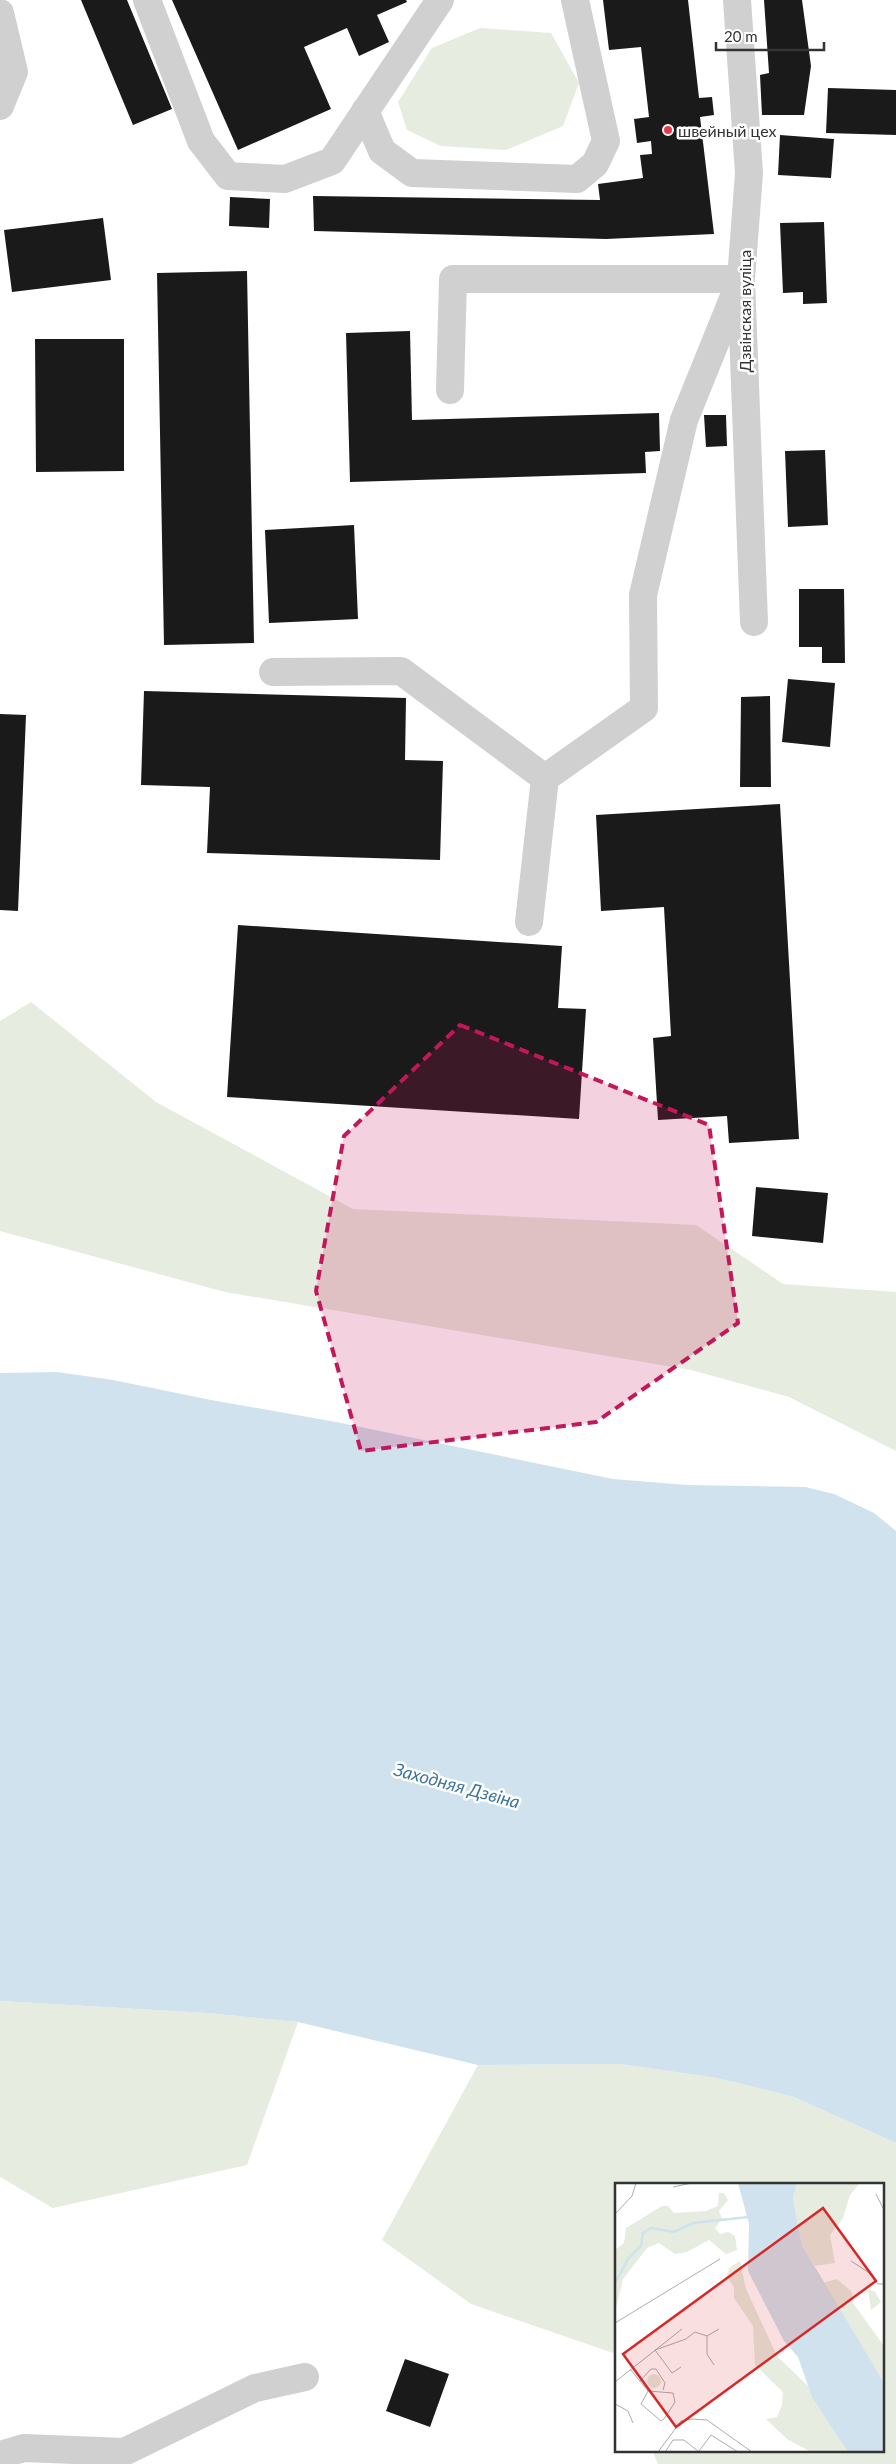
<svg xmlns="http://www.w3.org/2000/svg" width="896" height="2464" font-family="Lato,sans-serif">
<rect width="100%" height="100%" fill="#fff"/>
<!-- green -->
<path fill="#e6ecdf" d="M480,28L551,33L579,83L563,126L506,150L441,146L407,130L398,102L432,48Z
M31,1002L156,1102L353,1209L696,1225L783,1284L896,1292V1451L789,1397L691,1370L225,1292L0,1231V1021Z
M0,2001L207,2013L298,2022L247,2165L53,2208L0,2177Z
M620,2064L717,2078L794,2097L896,2143V2464H658L652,2450H882V2184H616V2354L471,2304L382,2240L478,2065Z"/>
<!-- water -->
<path fill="#cfe2ee" d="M57,1372L113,1380L211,1400L336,1422L613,1479L687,1485L805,1487L834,1494L874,1513L896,1531V2143L794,2097L717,2078L620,2064L478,2065L298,2022L207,2013L0,2001V1373Z"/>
<!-- building -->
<path fill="#1a1a1a" d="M81,0H127L172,109L133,125Z
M172,0H406L407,2L377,15L389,42L359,56L347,28L304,47L331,109L238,150Z
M603,0H688L699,98L712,97L714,115L700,117L714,234L606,239L314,231L313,196L600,200L598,184L643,178L640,155L652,154L651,141L637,143L634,119L649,117L641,47L609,50Z
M764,0H802L811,66L804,115H762L760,75L769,73Z
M828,88L896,90V135L826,133Z
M780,135L834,139L831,178L778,175Z
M230,197L270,199L269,228L229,226Z
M103,218L111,280L12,292L4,230Z
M824,222L827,303L803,304V292L783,293L780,223Z
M247,271L254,643L164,645L157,273Z
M410,331L412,420L659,413L660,451L645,452L646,473L350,482L346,333Z
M35,339H124V471L36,472Z
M704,415H726L727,446L706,447Z
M825,450L828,525L788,527L785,451Z
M354,525L358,619L269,623L265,530Z
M799,589H844L845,663H822V647H799Z
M788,679L835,683L830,747L782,742Z
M144,691L406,698L405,760L443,761L440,860L207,853L210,787L141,785Z
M770,696L771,787H740L741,697Z
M0,714L26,715L18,911L0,910Z
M780,804L799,1139L729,1143L727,1116L658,1120L653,1038L671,1036L664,907L601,911L596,815Z
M238,925L562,946L558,1008L586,1009L579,1119L227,1097Z
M756,1187L828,1193L823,1243L752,1236Z
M405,2359L449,2374L430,2427L386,2411Z"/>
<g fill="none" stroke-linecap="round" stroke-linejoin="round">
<!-- minor -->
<path stroke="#d0d0d0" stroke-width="28" d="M147,0L201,141L228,176L285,179L332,161L440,0
M737,0L749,173L741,279L754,622
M0,13L14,72L0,106
M365,111L382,151L412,173L577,179L595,164L606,141L575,0
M450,390L453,279H741L684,420L643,595L644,708L545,778L529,922
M273,672L401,671L545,778
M0,2455L24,2448L124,2452L255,2388L305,2377"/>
</g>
<!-- marked area -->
<path fill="#c2185b" fill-opacity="0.2" stroke="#c2185b" stroke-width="4" stroke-dasharray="10 6" stroke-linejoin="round" d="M460,1025L709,1125L738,1323L596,1422L361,1451L316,1291L344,1136Z"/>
<!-- markers -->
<circle fill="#e63946" stroke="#fff" stroke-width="2" cx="668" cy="130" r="5"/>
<g text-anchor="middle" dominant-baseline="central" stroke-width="5" stroke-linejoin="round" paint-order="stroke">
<!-- poi labels -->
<g font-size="16" fill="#333" stroke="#fff" text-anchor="start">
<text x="678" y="130">швейный цех</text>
</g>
<!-- street labels -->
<g font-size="16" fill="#333" stroke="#fff">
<text transform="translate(744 311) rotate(-90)">Дзвінская вуліца</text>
</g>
<!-- water labels -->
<g font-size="18" font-style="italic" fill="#3f7597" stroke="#fff">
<text transform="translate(457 1785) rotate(15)">Заходняя Дзвіна</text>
</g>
</g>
<!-- overview -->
<g transform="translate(615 2183)">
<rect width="269" height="269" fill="#fff"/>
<path d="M182,0H245L235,12L228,35L215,52L220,80L200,83L187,62L178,16ZM104,10H109L113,17L104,28L107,36L100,45L105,51L113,49L120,53L122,67L111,71L94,57L72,69L60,71L44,60L32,65L8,96L0,129V67L9,60L11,45L47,23H53L59,30L91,28L103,23ZM125,78L131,106L162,173L192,202L233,269H196L172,256L151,236L162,234L167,222L168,209L140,182L138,143L119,115V104L112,94L114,85ZM222,96L237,109L238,120L269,163V200L207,100ZM253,106L260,109L266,119L256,127ZM32 198a7 7 0 1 1 14 0a7 7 0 1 1-14 0Z" fill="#e6ecdf"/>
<path d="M123,0H182L178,16L187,62L269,200V269H233L197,214L183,174L169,158L133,88L134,41Z" fill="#cfe2ee"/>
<path fill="none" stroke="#cfe2ee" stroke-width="2.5" d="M0,100L13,76L26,63L28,50L36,45L59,49L78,40L134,34"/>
<path fill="none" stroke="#adadad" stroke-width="1" d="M58,4L77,0M261,11L269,27M0,31L17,13L21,0M236,78L253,89L263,101H269M0,140L105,76M92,153V171L99,182M66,184L57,190L40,167L71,156L80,149L92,153L104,146M15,186L33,208L58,210L60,219L49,236L46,238L26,221L33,208M25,198L36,186H41L50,200L48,207M0,199L67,146M0,221L13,228L18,240M84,268L96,252L123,269M43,269L66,238L77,236L92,237L137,269M50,269L58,257H69L84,269"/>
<path fill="#d62828" fill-opacity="0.15" stroke="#d62828" stroke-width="2.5" d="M208,25L261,98L61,244L8,171Z"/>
<rect width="269" height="269" fill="none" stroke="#333" stroke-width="2.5"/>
</g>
<!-- scale -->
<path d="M716 42v8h108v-8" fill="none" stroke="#333333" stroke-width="2.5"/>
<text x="724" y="42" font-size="15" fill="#333333" stroke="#ffffff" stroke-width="4" paint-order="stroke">20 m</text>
</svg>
